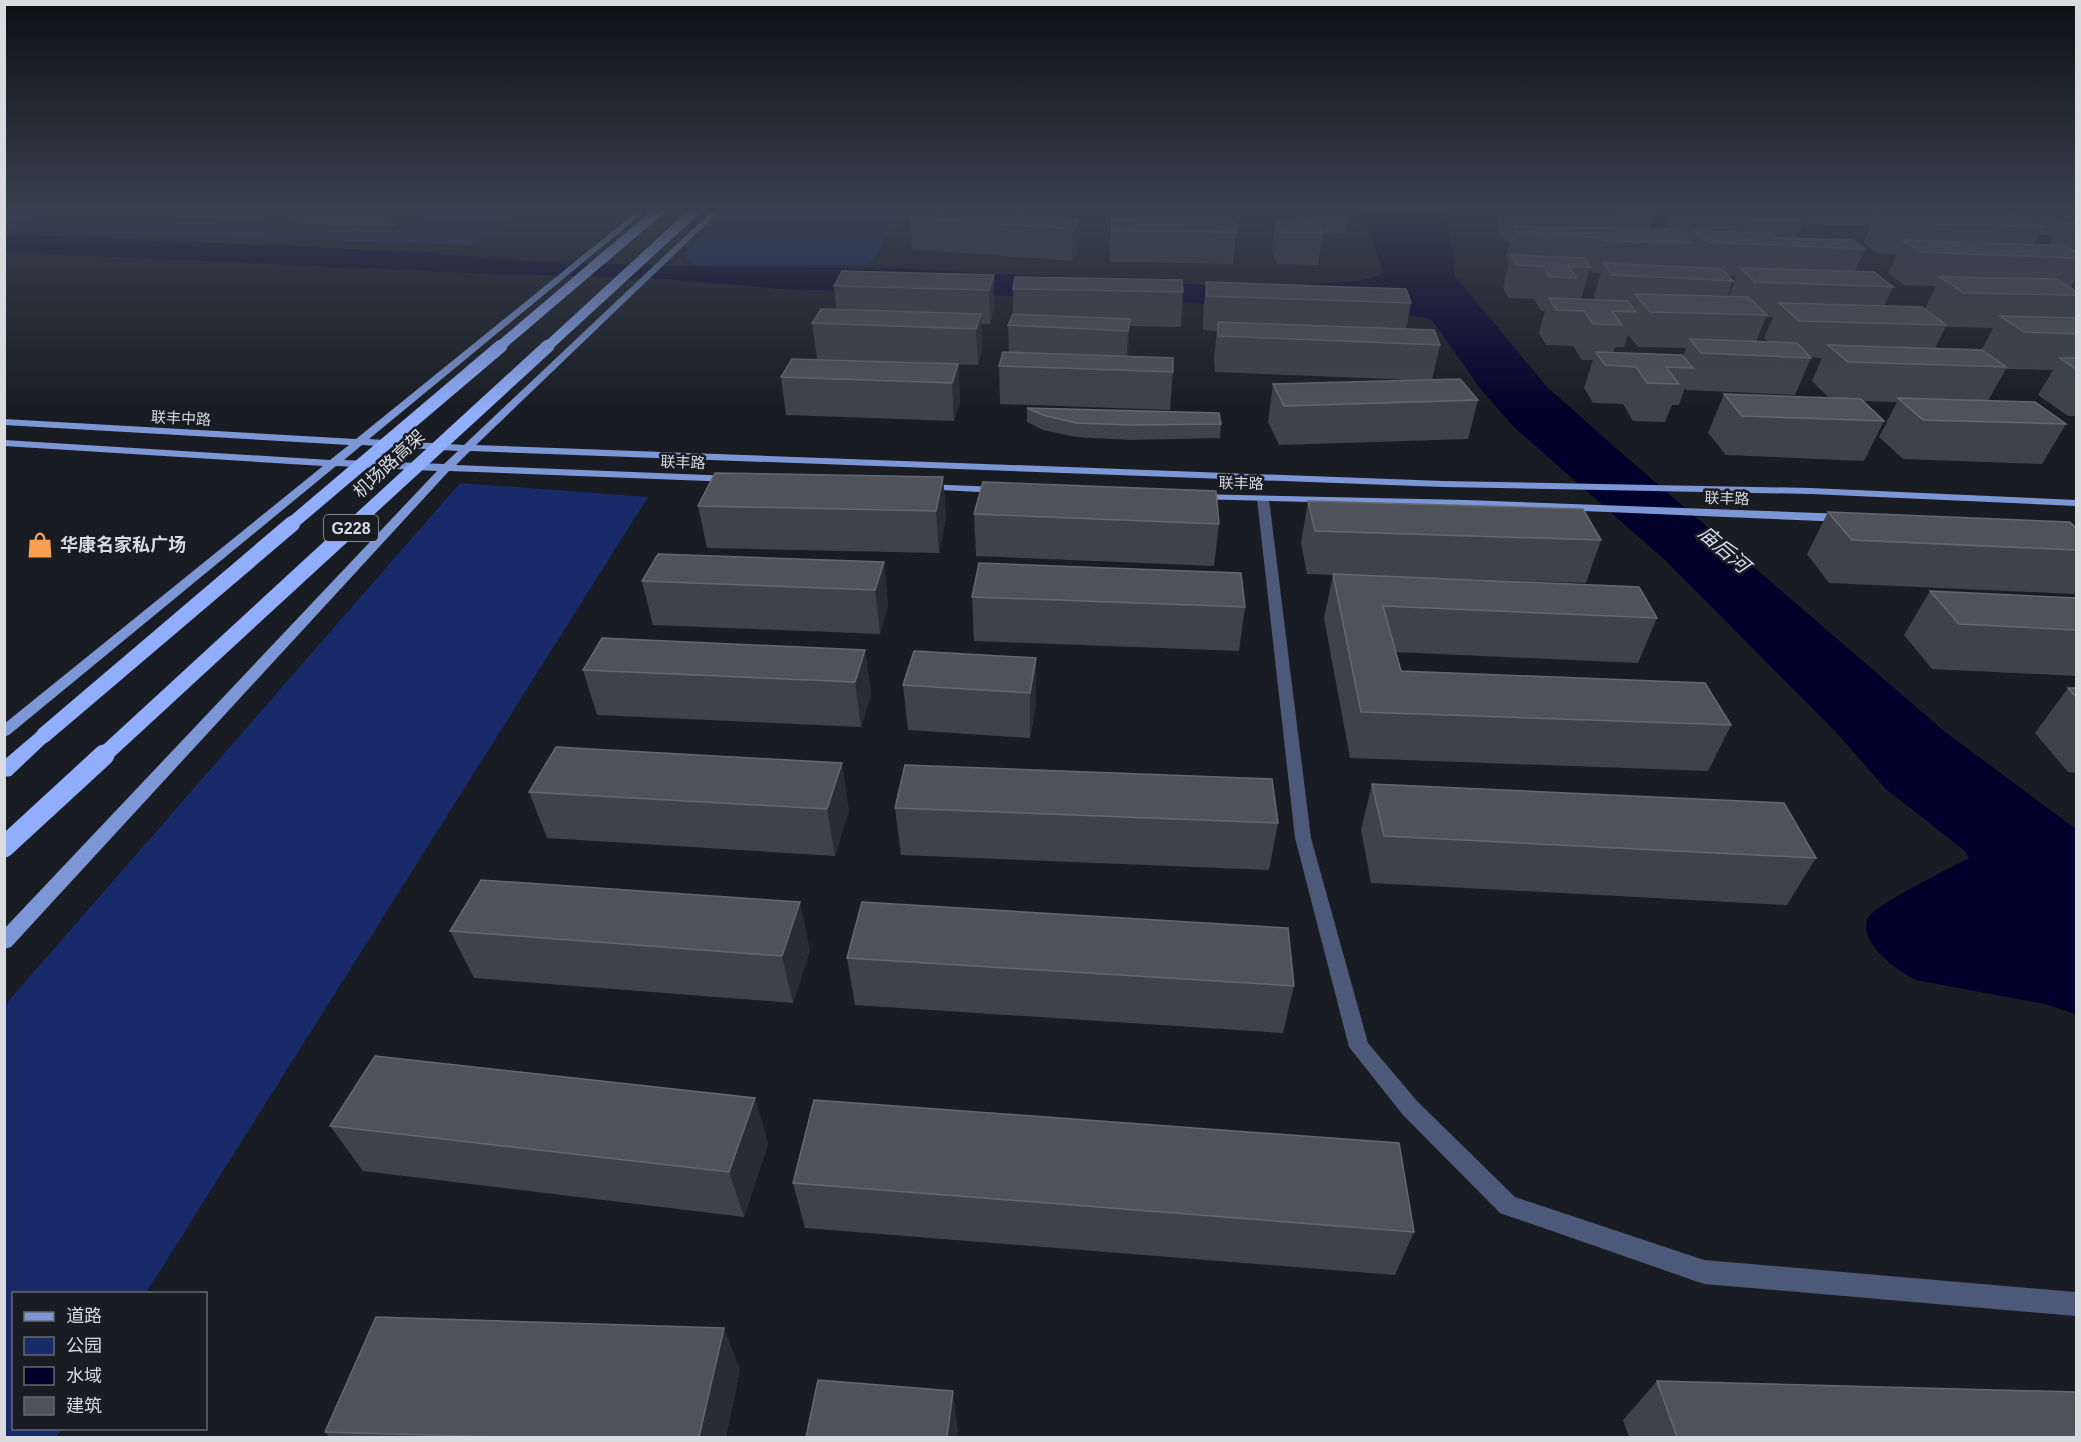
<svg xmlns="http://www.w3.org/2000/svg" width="2081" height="1442" font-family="Helvetica,'Noto Sans SC',sans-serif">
<rect width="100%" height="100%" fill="#191c22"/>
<!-- green -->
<path fill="#192a6a" d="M432,209H526L473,245L4,230L5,215L394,231Z
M726,209H905L873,260L865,265H695L683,255Z
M460,483L648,497L146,1293L14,1294V1428L62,1429L56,1437H5V1005Z"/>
<!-- water -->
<path fill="#01002b" d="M1362,209H1441L1454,255L1455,276L1547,387L1626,457L1945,732L2076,829V1014L2045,1004L1916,980C1898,971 1860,945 1867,920C1871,906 1953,867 1969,858L1965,851L1886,789L1836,732L1665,560L1513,426L1482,391L1432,320L1423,317L1135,300L780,289L667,279L443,272L5,252V234L425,252L538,262L714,267L889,268L1245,287L1346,282L1363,280L1382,274L1383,271Z"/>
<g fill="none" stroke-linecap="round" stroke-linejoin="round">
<!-- street -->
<path fill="#4d5978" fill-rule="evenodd" d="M1263,496L1269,499L1311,838L1368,1043L1417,1101L1515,1197L1704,1260L2076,1292V1316L1704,1284L1500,1213L1403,1115L1349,1047L1295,838L1257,499Z"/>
<!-- primary -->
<path fill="#7d96d6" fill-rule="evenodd" d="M640,209H648L369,439L464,445L714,209H722L476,445L1443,481L1811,488L2076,500V506L1811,494L1443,487L470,451L456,465L733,476L739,479L733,482L449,471L11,947L4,949V929L437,471L336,466L9,735L4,737V724L323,466L4,446V440L330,460L349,445L4,425V419L356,439ZM362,445L458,451L444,464L344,460Z
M924,484L999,487L1005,490L999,493L920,489L918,487Z
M1197,494L1466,500L1845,514L1851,518L1845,522L1466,506L1193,499L1191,497Z"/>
<!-- highway -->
<path fill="#91aefc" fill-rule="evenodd" d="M44,729L50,731L53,735L50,739L11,776L4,777V760L38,731Z"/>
<!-- highway-bridge-far3 -->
<path stroke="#91aefc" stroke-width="10" d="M499,347L661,209
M547,347L697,209"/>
<!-- highway-bridge-far2 -->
<path stroke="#91aefc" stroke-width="13" d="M290,525L501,346
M353,525L548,346"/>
<!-- highway-bridge-far1 -->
<path stroke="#91aefc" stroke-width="16" d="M44,735L292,524
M103,756L355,524"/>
<!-- highway-bridge -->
<path stroke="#91aefc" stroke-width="21" d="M4,847L104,755"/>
</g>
<!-- wall -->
<path fill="#3f4248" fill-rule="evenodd" d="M4,209H145L129,216L4,211Z
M146,209H407L409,215L392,226L286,223L283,214L269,221L150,216Z
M919,209H1073V219L1079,220L1078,251L1072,261L912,249L910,218Z
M1137,209H1241L1238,234H1236L1233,264L1110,262V249L1111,218L1137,219Z
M1299,209H1349L1345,233L1323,232L1318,265L1277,264L1272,251L1275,220H1297Z
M1492,209H1650L1655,214L1650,229L1664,230L1671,209H1783V210L1793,213L1794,209H2076V277L2071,287L2076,291V416H2068L2038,395L2053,370L2006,369L1988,401L2066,424L2042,464L1903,459L1879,437L1897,402L1862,401L1884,421L1864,461L1726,455L1708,433L1724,394L1829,398L1812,381L1822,358L1810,357L1811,358L1795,395L1687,390L1685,388L1679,405H1672L1665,422L1633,421L1623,404L1593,403L1584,388L1593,360H1582L1573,346L1546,345L1539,333L1545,311H1541L1534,299L1509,298L1503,288L1509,262L1506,258L1510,241L1504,240L1497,229L1500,213H1494ZM1994,209L2011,210L2008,216L1991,215ZM1803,223L1806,225L1871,226L1863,243L1879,254L1897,255L1888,273L1904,285L1936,286L1925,309L1884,306L1893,287L1855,271L1865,249L1796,238ZM2039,235H2054L2049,245H2034ZM1590,269L1593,273H1601L1594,296L1596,300L1581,299ZM1728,276H1736L1729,297H1727L1733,281ZM1766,317H1773L1764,338L1769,342H1756ZM1946,326L1947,327L1993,328L1982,349L1935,348ZM1628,335L1638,347L1686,348L1683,356L1613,352L1615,347H1624Z
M994,275V308L990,324H981L982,349L978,365L817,359L812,323L836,309L834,286Z
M1206,282L1411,303L1406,329L1440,345L1432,380L1478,400L1468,439L1279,445L1268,422L1273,384L1412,380L1215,372L1214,358L1217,331L1203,330V316Z
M1013,289L1183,292L1181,327L1129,326L1128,356L1173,372L1170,410L1000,404L999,366L1009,352L1008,325L1013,314Z
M958,364L960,402L954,421L786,415L781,377Z
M1027,408L1221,424L1220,438L1130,440L1076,437L1043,430L1027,422Z
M943,477L946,518L939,553L707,548L698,506Z
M1308,501L1601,540L1586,583L1369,576L1657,618L1638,663L1395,652L1401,671L1731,725L1708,771L1350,758L1324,618L1333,575L1307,574L1301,543Z
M1828,512L2076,528V590L2074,594L1829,583L1807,554Z
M974,514L1219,524L1214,566L976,556Z
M884,562L888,605L880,634L653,625L642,581Z
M1930,591L2076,598V676L1932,669L1904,635Z
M972,597L1245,607L1239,651L974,641Z
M865,650L871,695L861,727L597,715L583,670Z
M1036,658V704L1030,738L908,730L903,685Z
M2068,688H2076V773L2068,772L2035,733Z
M1372,784L1816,858L1787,905L1371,883L1361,830Z
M529,792L849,810L835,856L547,838Z
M895,808L1278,823L1269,870L901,855Z
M450,931L810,950L793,1003L474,978Z
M847,958L1294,986L1283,1033L855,1005Z
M755,1098L768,1144L744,1217L363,1171L330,1126Z
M793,1183L1414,1232L1395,1275L805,1228Z
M740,1369L726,1437H330L325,1432Z
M1657,1381L2076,1437H1629L1623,1420Z"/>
<!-- shaded-wall -->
<path fill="#292c32" d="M125,209H145L129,216Z
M265,209H281L283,214L269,221Z
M386,209H407L409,215L392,226Z
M1069,209H1073V219L1069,229Z
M1079,220L1078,251L1072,261L1073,229Z
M994,275V308L990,324L989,290Z
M981,314L982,349L978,365L976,329Z
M1130,319L1128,354L1126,367L1128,331Z
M958,364L960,402L954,421L952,383Z
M943,477L946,518L939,553L936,511Z
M884,562L888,605L880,634L875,590Z
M865,650L871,695L861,727L855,682Z
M1036,658V704L1030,738V693Z
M842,763L849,810L835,856L827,809Z
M800,902L810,950L793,1003L782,956Z
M755,1098L768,1144L744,1217L729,1172Z
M724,1328L740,1369L726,1437H699Z
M953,1391L958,1430L957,1437H947Z"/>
<!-- building -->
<path fill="#4f5259" stroke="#65686e" stroke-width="1.5" d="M919,209H920L1079,220L1073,229L910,218Z
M1511,209H1650L1655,214L1512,210Z
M1673,209L1789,210L1803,221L1683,218Z
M1877,213L2024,216L2043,227L1893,223Z
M1111,218L1233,219L1237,232L1112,231Z
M1275,220H1316L1323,233H1281Z
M2061,223H2076V230Z
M1514,226L1678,230L1691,243L1603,241L1599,237L1521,235Z
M1695,231L1771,233L1777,238L1853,240L1865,249L1707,242Z
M1903,240L2066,246L2076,252V258L1920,252Z
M1511,255L1584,258L1590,267L1568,266L1577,278L1550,277L1543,266L1517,265Z
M1604,263L1722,269L1733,281L1612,275Z
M1740,268L1874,272L1893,287L1755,282Z
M842,271L994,275L989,290L834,286Z
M1015,277L1182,280L1183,292L1013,289Z
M1940,277L2056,279L2076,291V295L1964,293Z
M1206,282L1406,289L1411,303L1207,296Z
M1635,294L1748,297L1767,315L1650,312Z
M1549,298L1628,301L1636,312L1612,311L1622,325L1593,324L1584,311L1556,310Z
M1779,303L1922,307L1946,325L1799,321Z
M821,309L981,314L976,329L812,323Z
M1013,314L1130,319L1128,331L1008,325Z
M2000,316L2076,318V334L2024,332Z
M1218,322L1434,330L1440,345L1218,336Z
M1690,339L1797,343L1811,358L1701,353Z
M1828,345L1982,350L2006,367L1848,362Z
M1003,352L1173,358V372L999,366Z
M1596,352L1682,355L1693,368L1666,367L1679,384L1647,383L1636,367L1605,365Z
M2060,358H2076V369Z
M792,359L958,364L952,383L781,377Z
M1460,379L1478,400L1284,406L1273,384Z
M1724,394L1861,399L1884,421L1742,416Z
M1898,398L2035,402L2066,424L1923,420Z
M1027,408L1219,413L1221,424L1131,425L1076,423L1043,415Z
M715,473L943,477L936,511L698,506Z
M983,482L1216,491L1219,524L974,514Z
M1308,501L1583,509L1601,540L1315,531Z
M1828,512L2070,522L2076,528V550L1852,540Z
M658,554L884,562L875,590L642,581Z
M979,563L1241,573L1245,607L972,597Z
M1333,574L1639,587L1657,618L1383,606L1401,671L1705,683L1731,725L1361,712Z
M1930,591L2076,598V630L1959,624Z
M602,638L865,650L855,682L583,670Z
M914,651L1036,658L1030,693L903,685Z
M2068,688H2076V697Z
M556,747L842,763L827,809L529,792Z
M905,765L1272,779L1278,823L895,808Z
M1372,784L1784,803L1816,858L1384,836Z
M481,880L800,902L782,956L450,931Z
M862,902L1288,928L1294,986L847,958Z
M375,1056L755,1098L729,1172L330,1126Z
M814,1100L1399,1143L1414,1232L793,1183Z
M376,1317L724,1328L699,1437H498L325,1432Z
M818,1380L953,1391L947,1437H806Z
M1657,1381L2076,1392V1437H1677Z"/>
<!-- sky -->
<linearGradient id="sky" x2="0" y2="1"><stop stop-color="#0e0f13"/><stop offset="0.51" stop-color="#38404f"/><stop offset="1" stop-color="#38404f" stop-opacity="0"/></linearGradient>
<rect width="2081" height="411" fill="url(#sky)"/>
<!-- icons -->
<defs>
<g id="shop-bare" transform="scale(2.07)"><path d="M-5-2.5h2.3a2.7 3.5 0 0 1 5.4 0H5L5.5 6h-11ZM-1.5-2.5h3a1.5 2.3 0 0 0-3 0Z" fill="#fb9e51" stroke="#191c22" stroke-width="2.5" paint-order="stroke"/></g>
</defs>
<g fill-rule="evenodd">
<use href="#shop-bare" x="40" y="545"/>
</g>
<g text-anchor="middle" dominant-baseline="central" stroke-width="5" stroke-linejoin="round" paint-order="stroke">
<!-- far-street labels -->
<g font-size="15" fill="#d9dbdf" stroke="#191c22">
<text transform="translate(181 418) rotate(3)">联丰中路</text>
<text transform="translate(683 462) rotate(2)">联丰路</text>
<text transform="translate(1241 483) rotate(1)">联丰路</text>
<text transform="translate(1727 498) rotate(2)">联丰路</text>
</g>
<!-- shield labels -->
<rect fill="#191c22" stroke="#9fa2a6" stroke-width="1.5" x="324" y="515" width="54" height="26" rx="4.5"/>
<g font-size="16" font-weight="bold" fill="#d9dbdf">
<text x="351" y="528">G228</text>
</g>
<!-- street labels -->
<g font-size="18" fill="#d9dbdf" stroke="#191c22">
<text transform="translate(389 464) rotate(-43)">机场路高架</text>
</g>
<!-- poi labels -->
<g font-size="18" font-weight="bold" fill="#d9dbdf" stroke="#191c22" text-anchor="start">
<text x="60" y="545">华康名家私广场</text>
</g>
<!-- water labels -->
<g font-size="20" font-style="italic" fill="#d3dcf0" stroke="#191c22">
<text transform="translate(1724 549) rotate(41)">庙后河</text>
</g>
</g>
<!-- border -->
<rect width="2081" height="1442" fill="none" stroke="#d9dbdf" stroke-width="12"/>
<!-- legend -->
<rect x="12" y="1292" width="195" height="138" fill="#191c22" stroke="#66686e" stroke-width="1.5"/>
<rect x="24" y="1312" width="30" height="9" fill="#7d96d6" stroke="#66686e" stroke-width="1.5"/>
<text x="66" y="1322" font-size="18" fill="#d9dbdf">道路</text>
<rect x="24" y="1337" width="30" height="18" fill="#192a6a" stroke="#66686e" stroke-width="1.5"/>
<text x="66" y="1352" font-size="18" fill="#d9dbdf">公园</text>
<rect x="24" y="1367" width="30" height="18" fill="#01002b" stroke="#66686e" stroke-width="1.5"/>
<text x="66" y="1382" font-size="18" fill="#d9dbdf">水域</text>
<rect x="24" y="1397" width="30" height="18" fill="#4f5259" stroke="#66686e" stroke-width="1.5"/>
<text x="66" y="1412" font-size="18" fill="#d9dbdf">建筑</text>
</svg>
